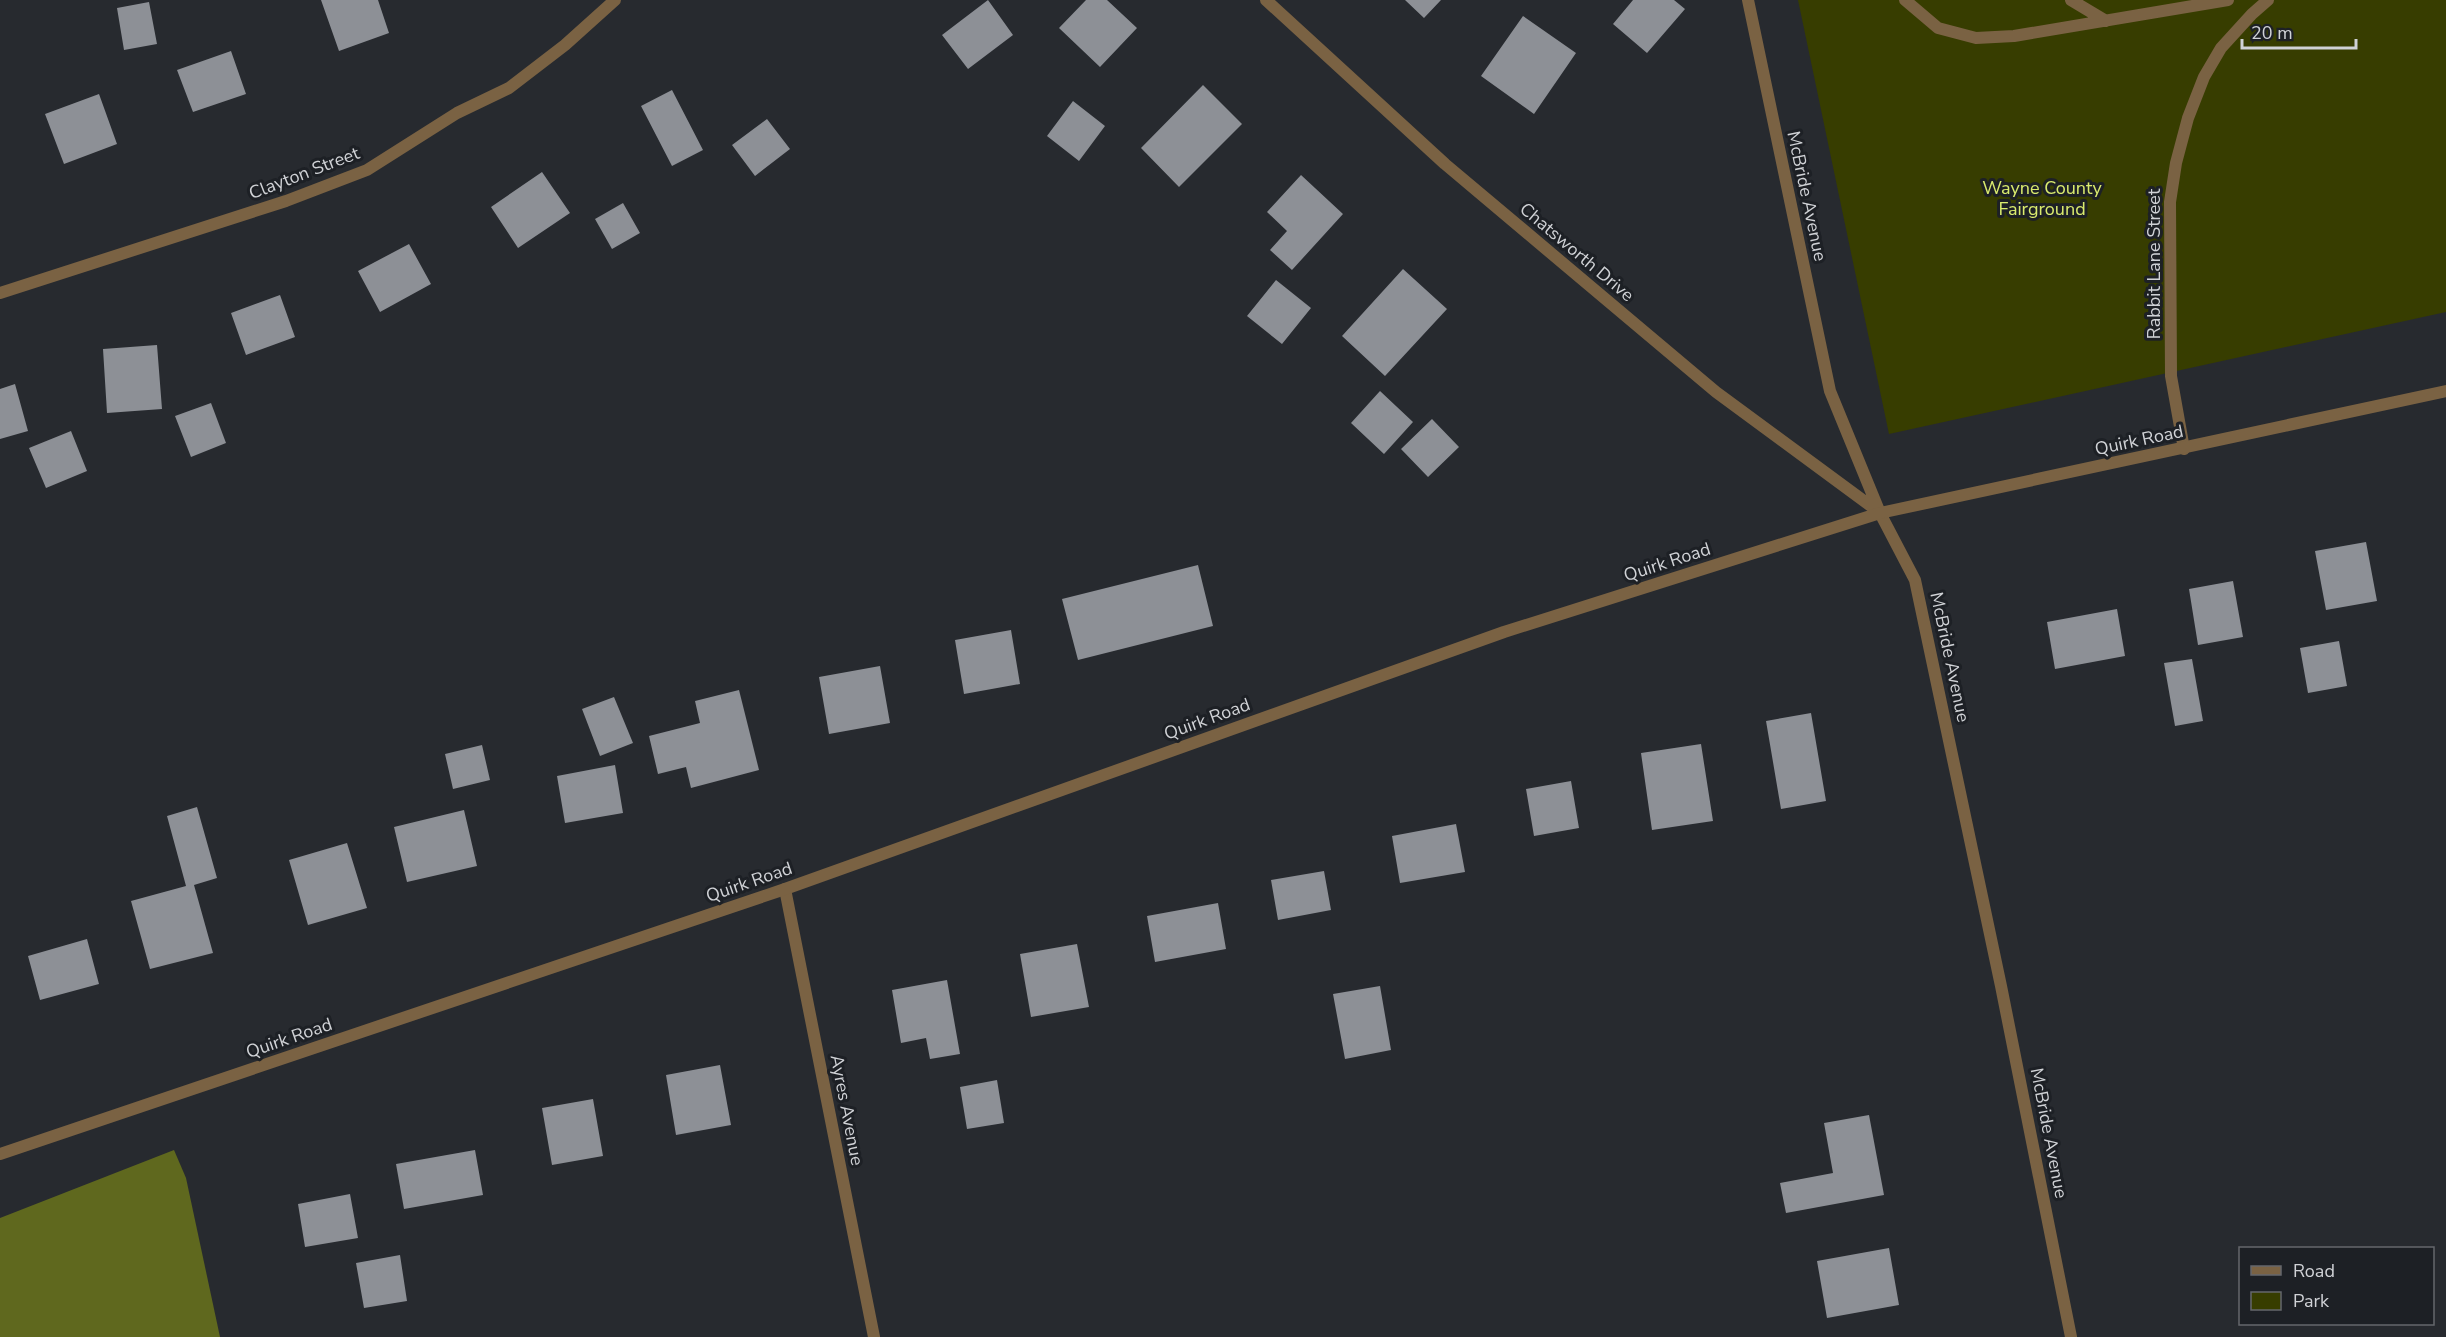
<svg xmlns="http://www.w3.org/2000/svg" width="2446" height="1337" font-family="'Nunito Sans',sans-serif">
<rect width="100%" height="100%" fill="#272a2f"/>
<!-- green -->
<path fill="#373d00" d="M1798,0H2446V312L1889,434Z"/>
<!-- forest -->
<path fill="#5f681e" d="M174,1150L186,1178L220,1337H0V1218Z"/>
<!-- building -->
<path fill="#8d9096" d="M321,0H378L389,33L339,51Z
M988,0L1013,35L968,69L942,35Z
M1086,0H1107L1137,28L1100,67L1059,28Z
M1405,0H1441L1424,18Z
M1633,0H1674L1685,9L1647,53L1613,24Z
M149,2L157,44L124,50L117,8Z
M1523,16L1576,53L1534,114L1481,76Z
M231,51L246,94L193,112L177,70Z
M1203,85L1242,124L1179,187L1141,148Z
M672,90L703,150L672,166L641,106Z
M99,94L117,144L64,164L45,114Z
M1073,101L1105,126L1079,161L1047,136Z
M767,119L790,149L755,176L732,145Z
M542,172L570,213L518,248L491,207Z
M1301,175L1343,214L1292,270L1270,250L1287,231L1267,212Z
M623,203L640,233L612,249L595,219Z
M409,244L431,284L380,312L358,271Z
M1403,269L1447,309L1385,376L1342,336Z
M1276,280L1311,308L1282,344L1247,316Z
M280,295L295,337L246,355L231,313Z
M157,345L162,409L107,413L103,349Z
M15,384L28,431L0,439V389Z
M1380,391L1413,422L1384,454L1351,423Z
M211,403L226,443L191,457L175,416Z
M1432,419L1459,447L1428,477L1401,449Z
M71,431L87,471L46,488L29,448Z
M2366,542L2377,601L2326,610L2315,551Z
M1198,565L1213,626L1078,660L1062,599Z
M2233,581L2243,637L2198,645L2189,589Z
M2117,609L2125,656L2055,669L2047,622Z
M1011,630L1020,684L964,694L955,640Z
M2339,641L2347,686L2308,693L2300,648Z
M2192,659L2203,721L2175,726L2164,663Z
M880,666L890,723L829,734L819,677Z
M739,690L759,770L691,788L686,767L658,774L649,736L700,723L695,701Z
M614,697L633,743L600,756L582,709Z
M1811,713L1826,801L1781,809L1766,721Z
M1701,744L1713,821L1652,830L1641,753Z
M482,745L490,780L453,789L445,754Z
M615,765L623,813L565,823L557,776Z
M1571,781L1579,828L1534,836L1526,789Z
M197,807L217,878L194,885L213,953L150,969L131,901L186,886L167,816Z
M464,810L477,866L407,882L394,827Z
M1456,824L1465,872L1400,883L1392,836Z
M347,843L367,908L308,925L289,860Z
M1324,871L1331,910L1278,920L1271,880Z
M1218,903L1226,949L1155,962L1147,916Z
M87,939L99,984L40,1000L28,956Z
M1077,944L1089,1007L1031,1017L1020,954Z
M947,980L960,1054L930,1059L926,1038L901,1043L892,990Z
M1380,986L1391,1050L1345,1059L1333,994Z
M720,1065L731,1125L676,1135L666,1075Z
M997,1080L1004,1123L967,1129L960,1087Z
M593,1099L603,1156L552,1165L542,1108Z
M1869,1115L1884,1195L1786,1213L1780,1183L1833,1173L1824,1123Z
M475,1150L483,1195L404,1209L396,1164Z
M350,1194L358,1238L305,1247L298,1204Z
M1889,1248L1899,1305L1827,1318L1817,1261Z
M400,1255L407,1301L364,1308L356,1263Z"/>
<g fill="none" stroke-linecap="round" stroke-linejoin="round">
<!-- minor -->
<path stroke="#7a6243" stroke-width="12" d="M1266,0L1445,164L1716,392L1879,512
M1748,0L1830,391L1880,513L1915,580L2001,986L2071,1337
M1905,0L1938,28L1976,38L2014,36L2228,0
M2071,0L2106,21
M0,293L286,201L367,170L457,113L509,88L565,45L615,0
M2184,449L2171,376L2170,202L2176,163L2188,118L2204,77L2221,48L2252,14L2268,0
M785,889L874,1337"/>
<!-- tertiary -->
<path stroke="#7a6243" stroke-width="12" d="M0,1154L785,889L1504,632L1880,513L2446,391"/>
</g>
<g text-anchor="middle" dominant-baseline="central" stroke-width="6" stroke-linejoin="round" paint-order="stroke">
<!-- street labels -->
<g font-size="18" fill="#d0d2d6" stroke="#1d2025">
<text transform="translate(304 173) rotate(-21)">Clayton Street</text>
<text transform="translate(1807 196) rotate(78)">McBride Avenue</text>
<text transform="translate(1577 252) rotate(40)">Chatsworth Drive</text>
<text transform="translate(2154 264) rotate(-90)">Rabbit Lane Street</text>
<text transform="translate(2139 440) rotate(-12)">Quirk Road</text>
<text transform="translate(1667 562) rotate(-18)">Quirk Road</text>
<text transform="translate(1950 657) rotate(78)">McBride Avenue</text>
<text transform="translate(1207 719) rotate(-20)">Quirk Road</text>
<text transform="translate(749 882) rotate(-19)">Quirk Road</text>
<text transform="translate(289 1038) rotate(-19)">Quirk Road</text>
<text transform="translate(847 1110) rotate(79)">Ayres Avenue</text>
<text transform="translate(2049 1133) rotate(79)">McBride Avenue</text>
</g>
<!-- park labels -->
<g font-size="18" fill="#daeb6e" stroke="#1d2025">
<text x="2042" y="188">Wayne County<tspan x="2042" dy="21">Fairground</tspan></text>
</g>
</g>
<!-- legend -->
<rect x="2239" y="1247" width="195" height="78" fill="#1d2025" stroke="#65676c" stroke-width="1.5"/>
<rect x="2251" y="1266" width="30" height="9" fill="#7a6243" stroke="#65676c" stroke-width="1.5"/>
<text x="2293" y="1277" font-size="18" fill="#d0d2d6">Road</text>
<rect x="2251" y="1292" width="30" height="18" fill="#373d00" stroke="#65676c" stroke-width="1.5"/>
<text x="2293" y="1307" font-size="18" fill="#d0d2d6">Park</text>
<!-- scale -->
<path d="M2242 39v9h114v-9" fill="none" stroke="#d0d2d6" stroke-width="3"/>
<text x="2251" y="39" font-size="18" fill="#d0d2d6" stroke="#1d2025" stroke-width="4.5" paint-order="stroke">20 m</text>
</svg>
